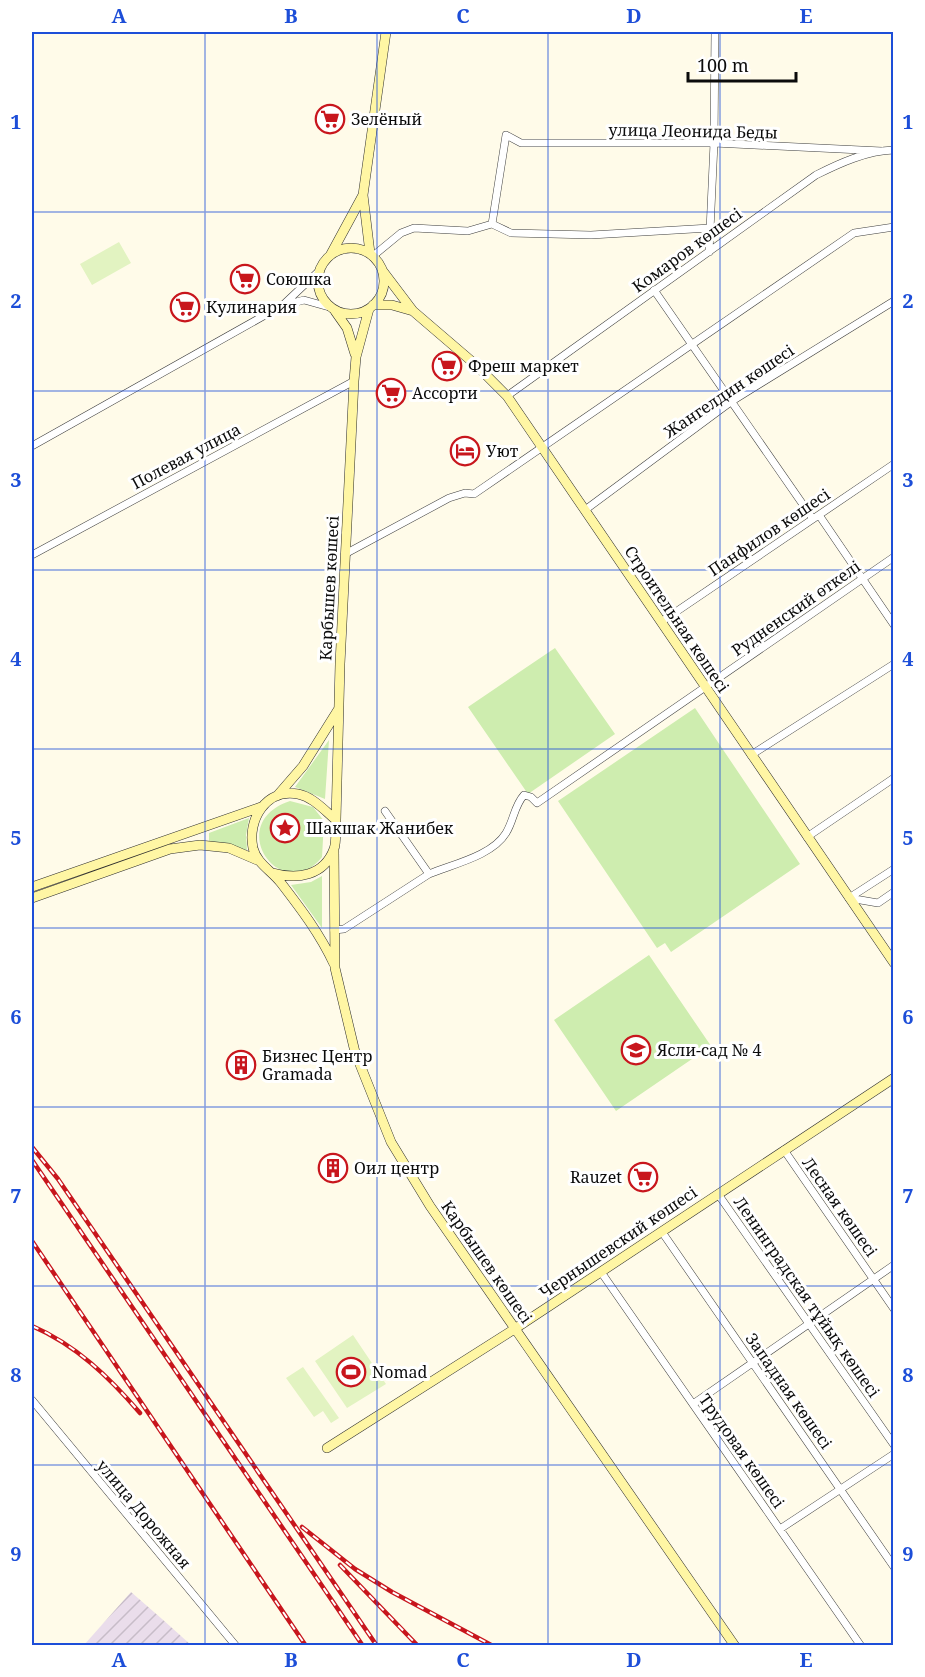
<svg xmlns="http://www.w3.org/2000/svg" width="925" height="1677" font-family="'Noto Serif',serif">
<defs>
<pattern id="industrial-furrows" width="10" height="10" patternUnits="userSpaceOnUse" patternTransform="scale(1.5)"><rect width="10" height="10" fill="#eaddeb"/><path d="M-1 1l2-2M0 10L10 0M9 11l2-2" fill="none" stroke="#c7bcc8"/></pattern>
</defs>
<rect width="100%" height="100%" fill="#fffbe9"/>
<!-- industrial -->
<path fill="url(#industrial-furrows)" d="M131,1592L162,1619L191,1645H84Z"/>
<!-- grass -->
<path fill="#ceedaf" d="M555,648L615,734L528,794L468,707Z
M695,708L800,864L671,952L665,943L657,948L558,801Z
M329,740L325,799L295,787Z
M290,801L313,807L324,821L322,857C282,907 222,824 290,801Z
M249,818L246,835L247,850L209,842V833Z
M322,876V928L291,885L311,882Z
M649,955L711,1046L616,1111L554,1020Z"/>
<!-- pitch -->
<path fill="#e2f3c1" d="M119,242L131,263L92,285L80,264Z
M353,1335L386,1384L347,1408L315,1361Z
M303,1367L339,1418L331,1423L323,1411L314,1417L286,1378Z"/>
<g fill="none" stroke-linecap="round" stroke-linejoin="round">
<!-- street casing -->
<g stroke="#3e3e3e" stroke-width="8">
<path id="street" d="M492,224L506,135L521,143H714L882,151
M709,252L714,143L715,32
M373,256L401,233L414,228L468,231L492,224L511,233L591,235L710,228
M654,290L813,519
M285,305L304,300L329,307
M507,396L816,175C840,163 866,151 894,150
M32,446L283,305L318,272
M585,510L732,401L894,301
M819,515L894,625
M345,554L449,498L465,493L474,494L854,233L894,227
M32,555L354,381
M661,622L894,464
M751,755L894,664
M807,837L894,778
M429,874C453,864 492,856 506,833C514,820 514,806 524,795L531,797L537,803L894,557
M849,898L894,869
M849,898L878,903L894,892
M334,930L344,929L429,874L385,811
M784,1150L894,1309
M718,1194L894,1445
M662,1232L894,1567
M601,1272L861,1646
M32,1400L236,1646
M693,1404L894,1265
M780,1529L894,1454"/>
</g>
<!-- secondary casing -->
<g stroke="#2d2d2d" stroke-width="10">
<path id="secondary" d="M318 281a33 33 0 1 1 66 0a33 33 0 1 1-66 0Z
M370,253L363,195L386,32
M331,254L363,195
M382,270L413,311L476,365L507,396L894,963
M373,305H392L413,311
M335,311L347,328L355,354
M277,796L303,766L338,710
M336,820L340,664L354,381L356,357L369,309
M334,849L335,968L355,1052L391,1142L430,1206L735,1646
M273,873C297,880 324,876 334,849C337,841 335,828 336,820C324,810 313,797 298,794C266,788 247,820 253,848C257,864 271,870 281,883C301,909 320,934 334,964
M32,887L261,807
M32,898L170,849L200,845L229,848L257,860
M327,1448L516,1328L894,1078"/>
</g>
<!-- street -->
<use href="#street" stroke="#fff" stroke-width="7"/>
<!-- secondary -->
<use href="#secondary" stroke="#fff6a4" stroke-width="9"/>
<!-- rail casing -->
<g stroke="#c8161d" stroke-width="4.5">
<path id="rail" d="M32,1147L58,1179L377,1646
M32,1160L363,1646
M32,1241L306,1646
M32,1326C76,1345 109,1377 140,1413
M302,1527L355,1569L392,1592L493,1646
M340,1565L418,1646"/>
</g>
<!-- rail -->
<use href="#rail" stroke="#fff" stroke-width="2" stroke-dasharray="7" stroke-linecap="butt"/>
</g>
<!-- grid -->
<path fill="none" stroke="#1d4ed8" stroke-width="1.5" stroke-opacity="0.55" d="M205,32V1646M377,32V1646M548,32V1646M720,32V1646M32,212H894M32,391H894M32,570H894M32,749H894M32,928H894M32,1107H894M32,1286H894M32,1465H894"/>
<!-- icons -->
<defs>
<g id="supermarket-ring" transform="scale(1.5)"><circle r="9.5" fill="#fff" stroke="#c8161d" stroke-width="1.5"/><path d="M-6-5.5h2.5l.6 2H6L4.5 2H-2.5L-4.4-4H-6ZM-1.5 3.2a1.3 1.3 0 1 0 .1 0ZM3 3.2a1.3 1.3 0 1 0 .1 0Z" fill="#c8161d"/></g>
<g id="hotel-ring" transform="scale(1.5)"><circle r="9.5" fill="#fff" stroke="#c8161d" stroke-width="1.5"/><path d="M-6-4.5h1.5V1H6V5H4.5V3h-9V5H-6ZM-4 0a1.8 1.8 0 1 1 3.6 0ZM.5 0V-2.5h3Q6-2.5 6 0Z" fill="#c8161d"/></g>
<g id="sight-ring" transform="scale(1.5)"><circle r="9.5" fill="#fff" stroke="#c8161d" stroke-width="1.5"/><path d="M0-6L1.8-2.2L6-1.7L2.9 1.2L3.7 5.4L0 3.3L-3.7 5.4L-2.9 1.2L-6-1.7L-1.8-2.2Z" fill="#c8161d"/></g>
<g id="school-ring" transform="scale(1.5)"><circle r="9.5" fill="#fff" stroke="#c8161d" stroke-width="1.5"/><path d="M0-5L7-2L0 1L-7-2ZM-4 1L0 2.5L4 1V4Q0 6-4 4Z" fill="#c8161d"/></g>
<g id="building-ring" transform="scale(1.5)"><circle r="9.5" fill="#fff" stroke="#c8161d" stroke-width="1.5"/><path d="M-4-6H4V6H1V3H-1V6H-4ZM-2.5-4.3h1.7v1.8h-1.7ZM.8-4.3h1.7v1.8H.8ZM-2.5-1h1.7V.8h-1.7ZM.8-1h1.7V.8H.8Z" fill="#c8161d"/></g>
<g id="stadium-ring" transform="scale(1.5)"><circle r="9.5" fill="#fff" stroke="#c8161d" stroke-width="1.5"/><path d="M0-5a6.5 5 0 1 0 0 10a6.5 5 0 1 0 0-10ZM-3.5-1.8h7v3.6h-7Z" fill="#c8161d"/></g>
</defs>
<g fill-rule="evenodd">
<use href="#supermarket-ring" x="330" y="119"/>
<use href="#supermarket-ring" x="245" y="279"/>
<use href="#supermarket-ring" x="185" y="307"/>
<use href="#supermarket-ring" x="447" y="366"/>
<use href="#supermarket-ring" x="391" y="393"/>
<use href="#hotel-ring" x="465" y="451"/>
<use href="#sight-ring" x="285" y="828"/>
<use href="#school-ring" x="636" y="1050"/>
<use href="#building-ring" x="241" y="1065"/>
<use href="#building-ring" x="333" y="1168"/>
<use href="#supermarket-ring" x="643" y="1177"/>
<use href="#stadium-ring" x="351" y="1372"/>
</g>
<g text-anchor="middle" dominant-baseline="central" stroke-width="6" stroke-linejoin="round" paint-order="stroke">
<!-- poi labels -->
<g font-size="16" fill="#0b0b0b" stroke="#fff" text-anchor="start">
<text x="351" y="119">Зелёный</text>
<text x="266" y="279">Союшка</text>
<text x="206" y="307">Кулинария</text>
<text x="468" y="366">Фреш маркет</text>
<text x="412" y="393">Ассорти</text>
<text x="486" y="451">Уют</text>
<text x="306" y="828">Шакшак Жанибек</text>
<text x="657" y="1050">Ясли-сад № 4</text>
<text x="262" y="1056">Бизнес Центр<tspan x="262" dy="18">Gramada</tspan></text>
<text x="354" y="1168">Оил центр</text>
<text x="622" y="1177" text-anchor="end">Rauzet</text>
<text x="372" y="1372">Nomad</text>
</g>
<!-- street labels -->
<g font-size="16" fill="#0b0b0b" stroke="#fff">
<text transform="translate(693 131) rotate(1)">улица Леонида Беды</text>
<text transform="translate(687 250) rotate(-36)">Комаров көшесі</text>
<text transform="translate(729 391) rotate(-34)">Жангелдин көшесі</text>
<text transform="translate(186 456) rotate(-28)">Полевая улица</text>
<text transform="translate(769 532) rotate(-34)">Панфилов көшесі</text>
<text transform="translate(329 588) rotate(-87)">Карбышев көшесі</text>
<text transform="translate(796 608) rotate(-35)">Рудненский өткелі</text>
<text transform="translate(677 619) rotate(56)">Строительная көшесі</text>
<text transform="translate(840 1207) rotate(55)">Лесная көшесі</text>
<text transform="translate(618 1242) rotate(-34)">Чернышевский көшесі</text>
<text transform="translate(487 1262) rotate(55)">Карбышев көшесі</text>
<text transform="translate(807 1297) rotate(55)">Ленинградская тұйық көшесі</text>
<text transform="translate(789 1391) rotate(55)">Западная көшесі</text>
<text transform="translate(742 1451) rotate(55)">Трудовая көшесі</text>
<text transform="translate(144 1514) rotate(50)">улица Дорожная</text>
</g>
</g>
<!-- border -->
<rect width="925" height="1677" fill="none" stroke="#ffffff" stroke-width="66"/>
<!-- scale -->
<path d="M688 72v9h108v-9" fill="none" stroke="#0b0b0b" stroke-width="3"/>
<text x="697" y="72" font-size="18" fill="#0b0b0b" stroke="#ffffff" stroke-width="4.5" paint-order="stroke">100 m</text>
<rect x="33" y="33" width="859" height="1611" fill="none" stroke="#1d4ed8" stroke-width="2"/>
<g font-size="20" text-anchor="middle" font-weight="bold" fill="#1d4ed8">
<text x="119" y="23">A</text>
<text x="291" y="23">B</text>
<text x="463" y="23">C</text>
<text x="634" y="23">D</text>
<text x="806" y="23">E</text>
<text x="16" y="129">1</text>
<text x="908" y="129">1</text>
<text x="16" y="308">2</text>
<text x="908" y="308">2</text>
<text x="16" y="487">3</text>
<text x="908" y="487">3</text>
<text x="16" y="666">4</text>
<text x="908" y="666">4</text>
<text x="16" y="845">5</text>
<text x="908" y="845">5</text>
<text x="16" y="1024">6</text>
<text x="908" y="1024">6</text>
<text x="16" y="1203">7</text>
<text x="908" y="1203">7</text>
<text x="16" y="1382">8</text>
<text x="908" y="1382">8</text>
<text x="16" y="1561">9</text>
<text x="908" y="1561">9</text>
<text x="119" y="1667">A</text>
<text x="291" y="1667">B</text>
<text x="463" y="1667">C</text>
<text x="634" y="1667">D</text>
<text x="806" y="1667">E</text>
</g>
</svg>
